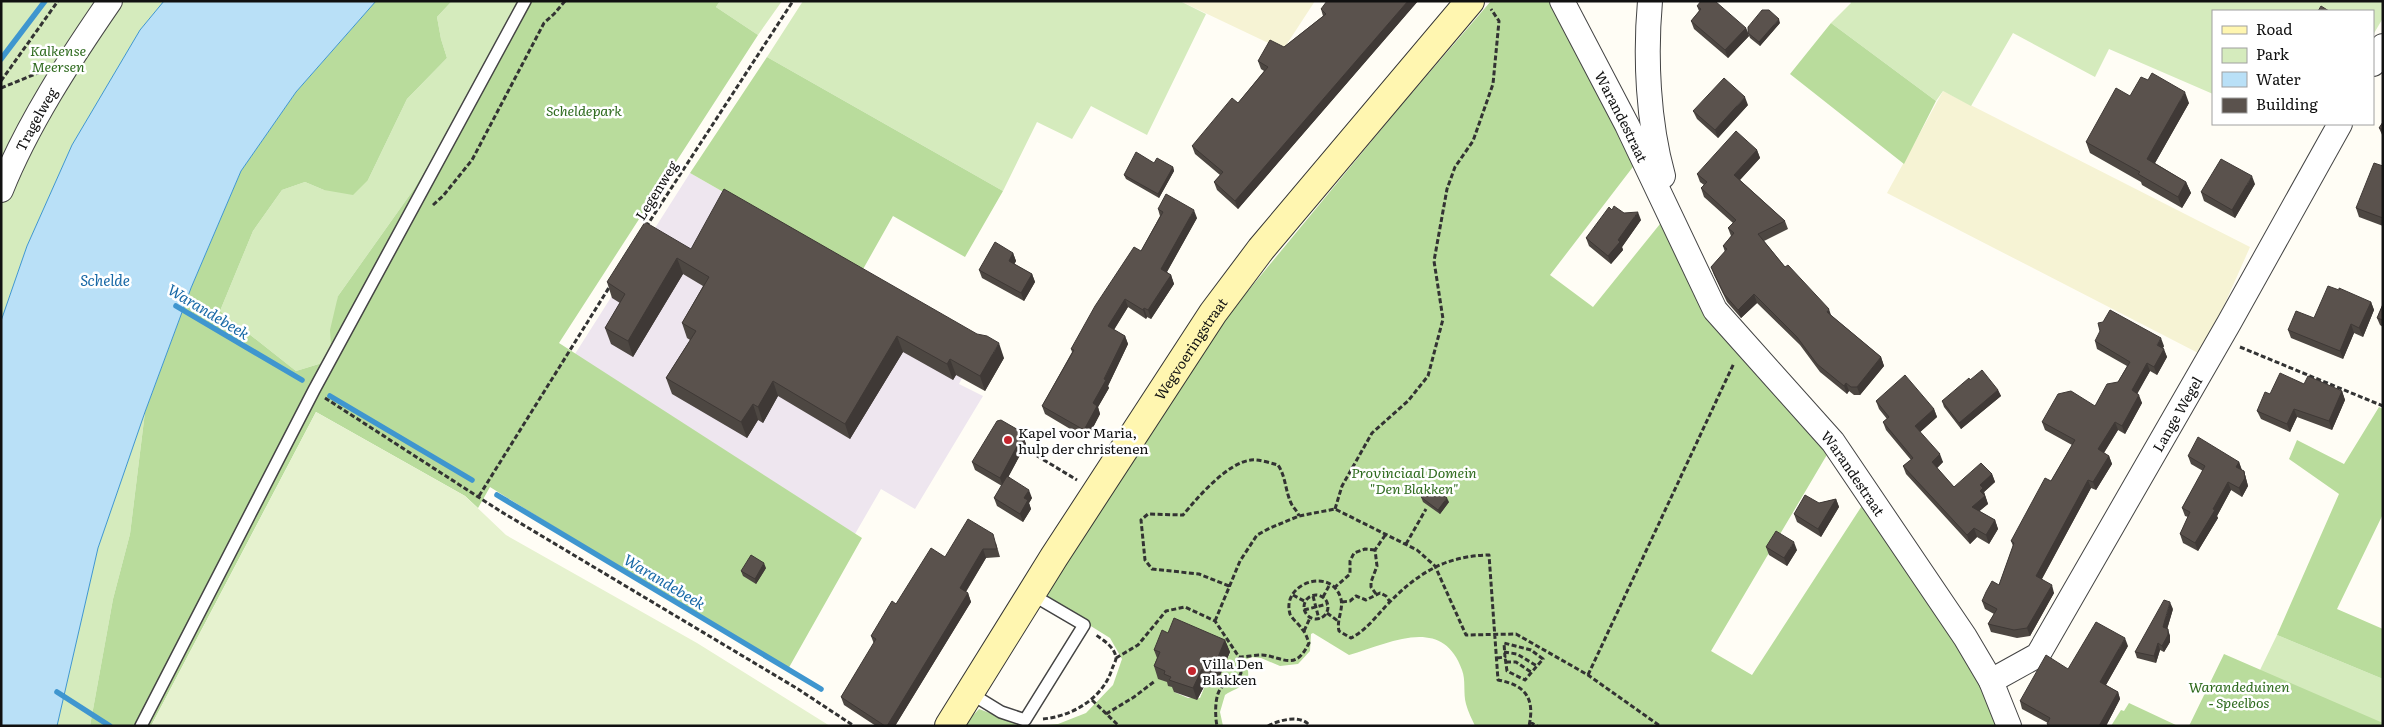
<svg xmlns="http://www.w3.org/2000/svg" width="2384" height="727" font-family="Literata,serif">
<rect width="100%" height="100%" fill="#fffdf5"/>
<!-- industrial -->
<path fill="#eee6ef" d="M690,173L862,271L981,342L959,384L983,396L915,509L881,489L855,534L575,354Z"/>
<!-- farmland -->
<path fill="#f6f3d4" d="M1180,1H1315L1283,50Z
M1943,91L2250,247L2202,355L1887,193Z"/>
<!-- green -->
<path fill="#d5ebbd" d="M1,1H164L140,30L72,145L27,246L1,321Z
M452,1H525L414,189L338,296L332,360L296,371L220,311L253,231L282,190L305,182L324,190L368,180L407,99L447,58L441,39L437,17Z
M720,1H782L758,35L716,7Z
M803,1H1180L1206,14L1147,135L1091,106L1072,139L1037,122L1003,191L767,57Z
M1849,1H2383V18L2373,35V11H2213V94L2109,49L2095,77L2013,33L1971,106L1943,91L1936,101L1831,23L1851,3Z
M145,412L130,534L113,599L90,726H57L98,548Z
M2277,635L2383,679V726H2192L2260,670Z"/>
<!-- forest -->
<path fill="#b9dc9c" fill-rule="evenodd" d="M376,1H452L437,17L441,39L447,58L407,99L368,180L353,195L324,190L305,182L282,190L253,231L220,311L296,371L332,360L330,330L338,296L414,189L525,1H720L716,7L758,35L559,343L862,538L787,671L490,487L478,508L465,496L316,412L151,726H90L113,599L130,534L145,412L191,288L241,171L296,92Z
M1491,1H1559L1639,159L1550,275L1593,307L1664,219L1828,453L1711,651L1752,675L1865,501L1992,692L1997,726H1475C1472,719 1468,712 1466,704C1463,693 1466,680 1462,670C1442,614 1389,644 1349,655L1313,633L1311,634L1310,651L1298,664L1280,666L1261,658L1251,657L1246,660C1253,687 1243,684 1225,695L1220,712L1223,726H1034L1058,724L1086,713L1113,685L1122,659L1110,638L1041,595L1224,320L1399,108ZM1230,653L1216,684L1207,681L1200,698H1188L1174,692L1175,689L1169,683Z
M1831,23L1936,101L1904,164L1790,74Z
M767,57L1003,191L965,257L893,216L862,271L690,173Z
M2379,407L2383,409V514L2337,609L2383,629V679L2277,635L2339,494L2289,459L2297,440L2344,464Z
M2224,654L2383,723V726H2189Z
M2129,703L2178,726H2111L2121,710L2124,711Z
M979,709L1025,726H963Z"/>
<!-- pitch -->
<path fill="#e6f2cf" d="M316,412L465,496L506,535L697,643L830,726H151Z"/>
<!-- water -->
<path fill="#b9e0f7" stroke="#3f96cf" d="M164,1H376L296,92L241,171L191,288L145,412L98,548L57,726H1V321L27,246L72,145L140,30Z"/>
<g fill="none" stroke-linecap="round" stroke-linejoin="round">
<!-- stream -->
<path stroke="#3f96cf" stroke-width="5.5" d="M1,59L45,1
M176,306L302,380
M330,396L472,480
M497,495L821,689
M57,692L110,726"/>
<!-- lane casing -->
<g stroke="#444" stroke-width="14">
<path id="lane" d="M970,693L1001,712L1025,720L1084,625L1031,594
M141,726L314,390L525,1"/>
</g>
<!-- street casing -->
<g stroke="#444" stroke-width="26">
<g id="street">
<path id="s1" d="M1562,1L1627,125L1715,310L1833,442L1965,637L1991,681L2009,726"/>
<path d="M1650,1C1645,57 1648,122 1663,176"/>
<path d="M2373,64L2383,46"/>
<path id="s2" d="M1,190C27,125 70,59 110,1"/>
<path id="s3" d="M1991,681L2038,655L2229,323L2340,124"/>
</g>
</g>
<!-- secondary casing -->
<g stroke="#333" stroke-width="30">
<g id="secondary">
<path id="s4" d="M949,726L1054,557L1213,313L1261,249L1470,1"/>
</g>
</g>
<!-- path -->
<path stroke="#333" stroke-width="3" stroke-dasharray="5 2.5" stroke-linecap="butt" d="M1,81L58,1
M1,88L38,73
M433,205L443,196L472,160L544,23L554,14L565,1
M646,227L793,1
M2240,347L2383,406
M325,398L500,511L798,689L854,726
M1024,448L1077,480
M479,496L610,286
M1335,509L1342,486L1372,433L1408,401L1428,376L1443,319L1434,261L1447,189L1455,167L1473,141L1493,84L1499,21L1491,9
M1406,544L1426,509
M1229,586L1199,574L1152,569L1145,560L1141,520L1148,514L1183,515C1198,497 1227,463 1251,460C1259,459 1270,463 1278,465C1286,477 1285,490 1291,503C1293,508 1297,510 1299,516
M1334,588L1350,574V561L1354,553L1365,549L1375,550
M1376,594L1371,587V582L1377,566L1375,550L1386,534
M1293,595L1306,602
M1304 607a12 12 0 1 1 24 0a12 12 0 1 1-24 0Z
M1313,596L1319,619
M1323,597L1330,584
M1342,602L1350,601L1356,596L1366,600L1380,593L1386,596L1390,602
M1304,610L1327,604
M1327,613L1338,621
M1215,621L1240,561L1257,535L1270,528L1299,516L1335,509L1417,550L1435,566L1466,635L1516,634L1588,675L1660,726
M1304,631L1310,618
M1504,652L1517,654L1537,666
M1239,657C1246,657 1255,655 1262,655C1284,657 1295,672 1309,643C1307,638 1306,633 1302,629C1299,624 1292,619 1290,614C1281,584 1329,567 1340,596C1345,608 1336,619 1339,631L1351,638C1365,631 1375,618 1385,607C1416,574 1444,556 1489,555L1498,680C1526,685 1535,699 1529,726
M1116,658L1138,645L1166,611L1185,607L1215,621L1239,657L1241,673L1238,679C1234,682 1227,683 1223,686C1214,693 1215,716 1217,726
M1497,658L1505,657L1504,643L1531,650L1543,659L1525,680L1507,671L1505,657
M1506,662H1516L1531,672
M1588,675L1734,363
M1092,700L1119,726
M1106,714L1134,697L1155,681
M1043,719C1073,716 1103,698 1112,669C1113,666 1116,661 1116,658C1115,647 1103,640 1096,635
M1530,722L1537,726
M1268,726C1279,720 1301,714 1310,726"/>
<!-- lane -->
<use href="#lane" stroke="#fff" stroke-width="11"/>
<!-- street -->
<use href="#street" stroke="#fff" stroke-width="24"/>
<!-- secondary -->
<use href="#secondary" stroke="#fff6b0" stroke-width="28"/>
</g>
<!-- wall -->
<path fill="#4d4742" d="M1418,1L1238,209L1217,190L1214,182L1220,175L1195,154L1192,146L1238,103L1264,71L1261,69L1258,61L1284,47L1323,16L1321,9Z
M1697,6L1746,28L1749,36L1728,58L1694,29L1691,21L1699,11Z
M1780,23L1760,46L1750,38L1748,33Z
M2130,96L2189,103L2155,163L2186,182L2191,193L2182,208L2142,185L2141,182L2090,153L2086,142Z
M1748,105L1718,138L1697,119L1693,111Z
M2383,122V137L2379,128Z
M1757,150L1760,158L1740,180L1785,221L1788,229L1764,241L1785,267L1832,316L1881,357L1884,366L1860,395H1854L1849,391L1847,394L1820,372L1800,345L1757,303L1741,318L1727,302L1714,275L1711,267L1725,252L1723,246L1731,236L1728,228L1733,223L1704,197L1701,188L1704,185L1700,182L1697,174Z
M2383,166V226L2359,217L2356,208Z
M1173,167L1174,171L1159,198L1126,179L1124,175Z
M2255,184L2235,218L2204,201L2201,192Z
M1158,209L1197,218L1167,272L1171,275L1174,284L1151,319L1147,317L1146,319L1128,307L1114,330L1125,336L1128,344L1108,386L1109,388L1098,407L1100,414L1087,439L1045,414L1042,406L1072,352L1071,349L1141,251L1160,216Z
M1612,210L1624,213L1641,220L1622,247L1623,250L1611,264L1589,246L1586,238Z
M691,249L1004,358L985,391L956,375L953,380L903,352L850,439L778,396L763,423L758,420L747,438L672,394L666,378L690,340L687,338L682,323L703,286L683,274L633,357L611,344L605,328L620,303L612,298L607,282Z
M1013,253L1016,261L1014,264L1032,274L1035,282L1024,301L982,278L979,270Z
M2371,302L2374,310L2363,337L2354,333L2343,359L2291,338L2288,330L2314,318Z
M2383,304V327L2380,325L2377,318Z
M2095,341L2164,346L2163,348L2167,357L2157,375L2150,371L2137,393L2142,403L2125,434L2118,430L2104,453L2109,456L2112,464L2096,490L2091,488L2042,579L2054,593L2030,636L2017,638L1991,632L1988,624L1994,614L1985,609L1982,601L1999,585L2013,546L2011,541L2051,481L2072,445L2045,430L2042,422L2095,406L2118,382L2127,366L2097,349Z
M1970,380L1998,390L2001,396L1961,429L1944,407L1942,401Z
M2304,384L2342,391L2345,400L2332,430L2297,417L2290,432L2261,419L2257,411L2270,394Z
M1876,401L1934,409L1937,417L1920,432L1943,462L1937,468L1954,487L1992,474L1995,482L1984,492L1988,504L1979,511L1995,520L1998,529L1989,544L1977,537L1970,544L1906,474L1903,466L1911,460L1886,430L1883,422L1887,419L1879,409Z
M1020,431L1026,444L1008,477L1032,498L1029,503L1031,509L1023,522L997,506L994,498L1002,486L975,470L972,462Z
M2188,456L2239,462L2242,470L2244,471L2248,486L2242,497L2231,490L2217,516L2218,518L2198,551L2183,543L2180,534L2188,517L2185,516L2182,508L2203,471L2191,464Z
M1421,497L1449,502L1440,514L1423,502Z
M1836,499L1839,507L1821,537L1797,522L1794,514L1819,503Z
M996,543L1000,557L986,558L966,592L968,593L971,602L895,726H876L844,705L841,697L874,644L871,636L896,604L945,557Z
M1766,547L1797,550L1787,566L1769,555Z
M766,568L756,584L743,576L741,571Z
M2173,609L2167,629L2170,636V642L2164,652L2160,650L2156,663L2137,658L2135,652Z
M1168,633L1225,640L1230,652L1216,685L1207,681L1197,700L1174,692L1172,687L1168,686L1167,682L1158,679L1154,666L1157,658L1154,650Z
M2128,646L2106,685L2118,692L2120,699L2106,726H2048V723L2022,709L2020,701L2068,669Z"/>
<!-- shaded-wall -->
<path fill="#3f3936" d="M1408,1H1418L1238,209L1235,201Z
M1779,19L1780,23L1760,46L1759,42Z
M1746,28L1749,36L1728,58L1725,50Z
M2185,92L2189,103L2151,170L2147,159Z
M1745,97L1748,105L1718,138L1715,130Z
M1757,150L1760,158L1737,183L1734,175Z
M1173,167L1174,171L1159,198L1158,194Z
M2252,176L2255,184L2235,218L2232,210Z
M2186,182L2191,193L2182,208L2178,197Z
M1194,210L1197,218L1164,277L1161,269Z
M1638,212L1641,220L1622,247L1623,250L1611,264L1608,256L1618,240Z
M1013,253L1016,261L1012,269L1009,261Z
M677,258L683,274L633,357L628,341Z
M1032,274L1035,282L1024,301L1021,293Z
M1171,275L1174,284L1151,319L1148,310Z
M1754,294L1757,303L1741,318L1738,310Z
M1125,299L1128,307L1111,334L1108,326Z
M2371,302L2374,310L2363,337L2359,328Z
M1144,308L1147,317L1146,319L1143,310Z
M1829,309L1832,318L1827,312Z
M2351,324L2354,333L2343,359L2340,351Z
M897,336L903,352L850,439L845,424Z
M1125,336L1128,344L1108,386L1109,388L1098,407L1100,414L1087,439L1084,430L1093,403Z
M2161,338L2164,346L2160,353L2157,345Z
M999,343L1004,358L985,391L980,376Z
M2164,349L2167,357L2157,375L2154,367Z
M1881,357L1884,366L1860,395L1857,387Z
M950,359L956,375L953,380L947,364Z
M2147,363L2150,371L2135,398L2132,390Z
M773,381L778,396L763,423L758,407Z
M1846,383L1849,391L1847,394L1844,386Z
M1998,390L2001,396L1961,429L1959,423Z
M2342,391L2345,400L2332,430L2329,421Z
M2139,395L2142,403L2125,434L2122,426Z
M753,404L758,420L747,438L741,422Z
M1934,409L1937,417L1918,434L1915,426Z
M2294,409L2297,417L2290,432L2287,424Z
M2115,422L2118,430L2101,457L2098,449Z
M1020,431L1022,437L1023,435L1026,444L1003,487L1000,478Z
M1940,454L1943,462L1935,470L1932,462Z
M2109,456L2112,464L2096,490L2093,482Z
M2239,462L2242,471L2236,467Z
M2244,471L2248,486L2242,497L2239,488Z
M1992,474L1995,482L1984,492L1988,504L1975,515L1972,507L1980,491V485Z
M2088,480L2091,488L2039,584L2036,576Z
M2228,482L2231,490L2217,516L2218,518L2198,551L2195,543Z
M1029,490L1032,498L1029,503L1031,509L1023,522L1020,514L1024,498Z
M1447,498L1449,502L1440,514L1438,510Z
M1836,499L1839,507L1821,537L1818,529Z
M1995,520L1998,529L1989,544L1986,535Z
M1974,528L1977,537L1970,544L1967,535Z
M1794,542L1797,550L1787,566L1784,558Z
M983,549L986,558L963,596L960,588Z
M764,563L766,568L756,584L755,579Z
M2052,585L2054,593L2030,636L2027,628Z
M968,593L971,602L895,726H887Z
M2170,602L2173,609L2166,633L2163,627Z
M2168,629L2170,636V642L2164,652L2162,646Z
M2125,638L2128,646L2103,690L2100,682Z
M1225,640L1230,652L1216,685L1212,672Z
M2158,643L2160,650L2156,663L2154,656Z
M1202,669L1207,681L1197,700L1193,688Z
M2118,692L2120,699L2106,726H2099Z"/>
<!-- building -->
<path fill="#5a524d" stroke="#3f3936" d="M1327,1H1408L1235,201L1214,182L1223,172L1192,146L1232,98L1238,103L1268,67L1258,61L1270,40L1284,47L1326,14L1321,9Z
M1701,1H1715L1746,28L1725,50L1691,21L1701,9L1697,6Z
M2321,6L2329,11H2318Z
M1762,10H1769L1779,19L1759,42L1748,33V27Z
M2152,73L2185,92L2147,159L2186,182L2178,197L2138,174L2140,172L2086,142L2116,88L2130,96L2141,77L2148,80Z
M1724,78L1745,97L1715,130L1693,111Z
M2383,122V130L2379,128Z
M1736,131L1757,150L1734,175L1785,221L1758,234L1785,267L1788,265L1829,309L1827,312L1881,357L1857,387H1851L1846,383L1844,386L1817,364L1797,337L1754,294L1738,310L1724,294L1711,267L1727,249L1723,246L1734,233L1728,228L1736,220L1701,188L1707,182L1697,174Z
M1136,152L1154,163L1157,158L1173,167L1158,194L1124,175Z
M2221,159L2252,176L2232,210L2201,192Z
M2374,163L2383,166V218L2356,208Z
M724,189L977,334L987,336L999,343L980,376L950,359L947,364L897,336L845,424L773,381L758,407L753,404L741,422L666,378L696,331L682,323L709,277L677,258L628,341L605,328L625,294L607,282L645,222L691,249Z
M1166,194L1194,210L1161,269L1171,275L1148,310L1144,308L1143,310L1125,299L1108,326L1125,336L1104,379L1106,380L1093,403L1097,406L1084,430L1042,406L1074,350L1071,349L1095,306L1134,247L1141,251L1163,212L1158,209Z
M1614,206L1624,213L1638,212L1618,240L1620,242L1608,256L1586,238L1609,207L1612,210Z
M995,242L1013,253L1009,261L1032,274L1021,293L979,270Z
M2328,286L2339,290V288L2371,302L2359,328L2351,324L2340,351L2288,330L2296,311L2314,318Z
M2383,304V320L2377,318Z
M2110,310L2161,338L2157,345L2164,349L2154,367L2147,363L2132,390L2139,395L2122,426L2115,422L2098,449L2109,456L2093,482L2088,480L2036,576L2052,585L2027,628L2014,630L1988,624L1997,609L1982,601L1986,592L1992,581L1999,585L2014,543L2011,541L2045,478L2051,481L2075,440L2042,422L2058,394L2071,391L2095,406L2107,384L2118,382L2130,362L2095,341L2100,331L2098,323L2103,322Z
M1982,370L1998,390L1959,423L1942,401L1969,378L1970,380Z
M2280,373L2304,384L2308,376L2342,391L2329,421L2294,409L2287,424L2257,411L2265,392L2270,394Z
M1905,375L1934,409L1915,426L1940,454L1932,462L1954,487L1981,463L1992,474L1980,485L1983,488L1980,491L1985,496L1972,507L1995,520L1986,535L1974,528L1967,535L1903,466L1913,458L1883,422L1889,417L1876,401Z
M1001,420L1020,431L1019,432L1023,435L1000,478L972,462L997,421Z
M2198,437L2239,462L2236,467L2244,471L2245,478L2239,488L2228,482L2213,509L2215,510L2195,543L2180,534L2190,512L2182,508L2205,466L2188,456Z
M1007,476L1029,490L1024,498L1028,500L1020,514L994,498Z
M1431,485L1447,498L1438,510L1421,497Z
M1805,495L1819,503L1836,499L1818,529L1794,514Z
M968,519L993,534L997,549H983L960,588L968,593L887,726H885L841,697L876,639L871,636L892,601L896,604L931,548L945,557Z
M1776,531L1794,542L1784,558L1766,547Z
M751,555L764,563L755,579L741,571Z
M2164,600L2170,602L2163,627L2168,629V635L2162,646L2158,643L2154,656L2135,652Z
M1174,618L1225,640L1212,672L1202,669L1193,688L1169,680L1171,677L1164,674L1165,671L1154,666L1160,652L1154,650L1162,630L1168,633Z
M2096,622L2125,638L2100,682L2118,692L2099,726H2050L2047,724L2050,718L2020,701L2046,655L2068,669Z"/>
<!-- markers -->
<g fill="#c4262e" stroke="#fff" stroke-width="2">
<circle cx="1008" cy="440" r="5"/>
<circle cx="1192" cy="671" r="5"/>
</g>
<g text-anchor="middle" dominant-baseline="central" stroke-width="5" stroke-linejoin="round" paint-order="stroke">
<!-- park labels -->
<g font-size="14" font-style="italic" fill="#2f6b1f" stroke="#fff">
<text x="58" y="50">Kalkense<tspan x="58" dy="16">Meersen</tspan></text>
<text x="584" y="110">Scheldepark</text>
<text x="1414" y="472">Provinciaal Domein<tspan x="1414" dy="16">"Den Blakken"</tspan></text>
<text x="2239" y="686">Warandeduinen<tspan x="2239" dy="16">- Speelbos</tspan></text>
</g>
<!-- street labels -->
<g font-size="14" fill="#111" stroke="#fff">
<text stroke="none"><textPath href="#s1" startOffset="130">Warandestraat</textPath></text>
<text stroke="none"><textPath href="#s2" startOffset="79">Tragelweg</textPath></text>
<text transform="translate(656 190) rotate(-58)">Legenweg</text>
<text stroke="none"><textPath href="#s4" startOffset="448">Wegvoeringstraat</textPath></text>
<text stroke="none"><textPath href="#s3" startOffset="332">Lange Wegel</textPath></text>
<text stroke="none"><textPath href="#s1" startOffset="559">Warandestraat</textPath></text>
</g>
<!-- poi labels -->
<g font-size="14" fill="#111" stroke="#fff" text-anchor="start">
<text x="1018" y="432">Kapel voor Maria,<tspan x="1018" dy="16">hulp der christenen</tspan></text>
<text x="1202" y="663">Villa Den<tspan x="1202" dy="16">Blakken</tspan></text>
</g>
<!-- water labels -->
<g font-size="15" font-style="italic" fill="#1768a6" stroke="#fff">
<text x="105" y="279">Schelde</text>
<text transform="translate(209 311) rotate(31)">Warandebeek</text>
<text transform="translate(665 581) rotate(31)">Warandebeek</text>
</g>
</g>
<!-- border -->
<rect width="2384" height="727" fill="none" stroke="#111111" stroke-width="5"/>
<!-- legend -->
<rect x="2212" y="10" width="162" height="115" fill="#ffffff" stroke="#a0a0a0"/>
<rect x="2222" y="26" width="25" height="8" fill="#fff6b0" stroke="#a0a0a0"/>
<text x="2256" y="35" font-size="15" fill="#111111">Road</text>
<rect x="2222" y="48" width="25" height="15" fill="#d5ebbd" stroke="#a0a0a0"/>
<text x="2256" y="60" font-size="15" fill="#111111">Park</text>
<rect x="2222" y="72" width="25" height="15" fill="#b9e0f7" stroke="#a0a0a0"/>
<text x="2256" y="85" font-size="15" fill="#111111">Water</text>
<rect x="2222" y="98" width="25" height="15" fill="#5a524d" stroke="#a0a0a0"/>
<text x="2256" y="110" font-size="15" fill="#111111">Building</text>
</svg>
